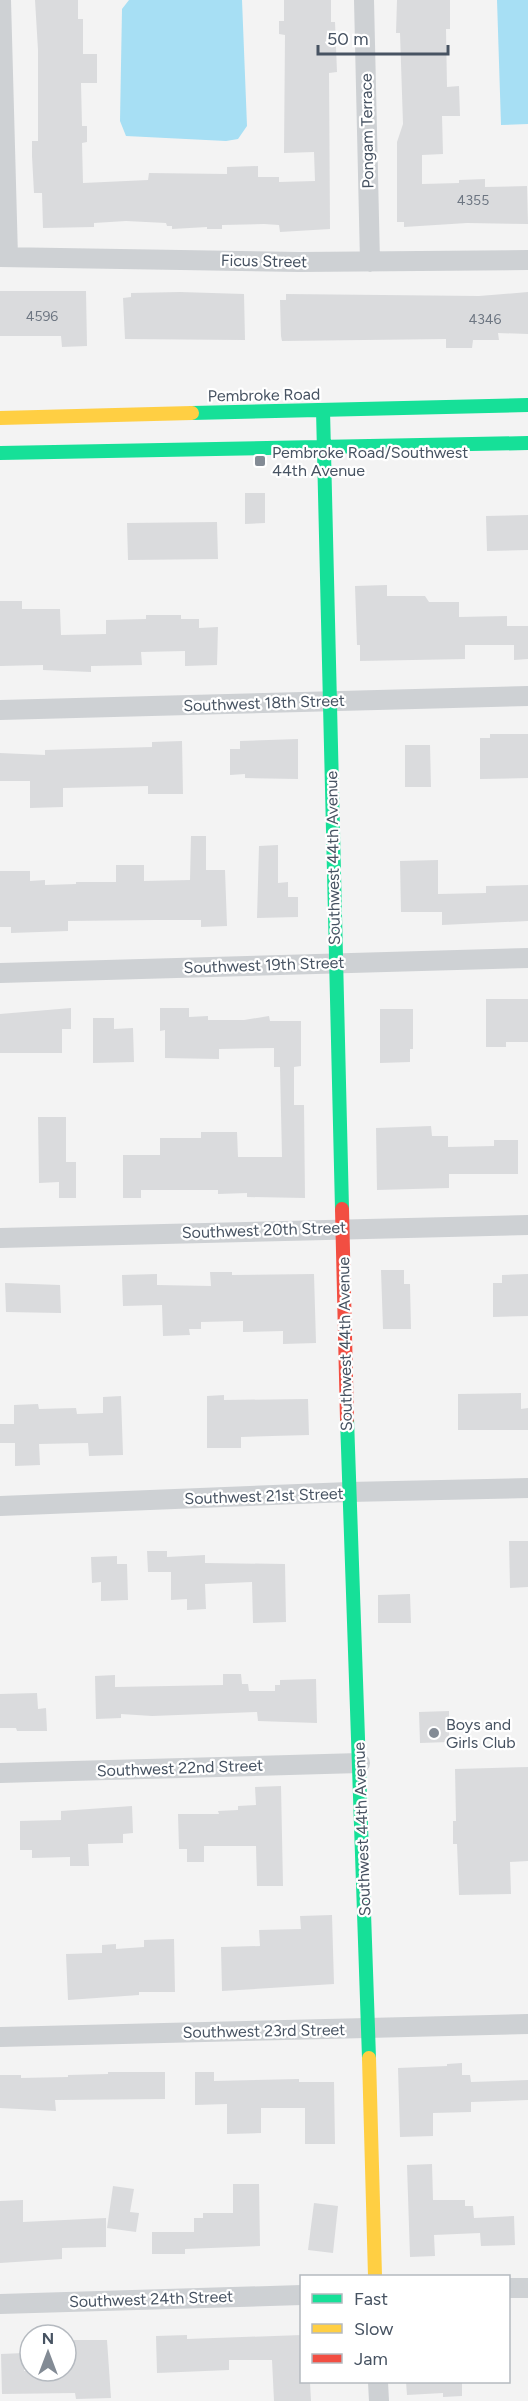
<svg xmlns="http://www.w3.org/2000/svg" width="528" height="2401" font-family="Figtree,sans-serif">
<rect width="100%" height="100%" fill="#f3f3f3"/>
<!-- water -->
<path fill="#a7dff4" d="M129,0H242L247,126L238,139L226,141L126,136L120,121L122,9Z
M497,0H528V124L501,125Z"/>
<!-- building -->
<path fill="#dadbdd" d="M35,0H78V19H83V54H97V83H81L82,126H87V142L82,143L83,183L148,180L149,173L227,174V167L258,166V177H279V182L315,181L314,152L284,153L285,35L279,34V21H284V0H331V22H335L337,72L329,73L330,229L280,232L279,225L264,224L222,225V229H207V227L172,229V226H167L166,223L126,221L94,223V227L43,228L42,193H34L32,156V141H38V50Z
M397,0H450V29H446L447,87L459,86L460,116H442L443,154L422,155V184L459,183V180L485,179V187L527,186L528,224L467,223L404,227V222H397V142L403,124L400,33H396Z
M0,291H86L87,346L62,347L61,336H0Z
M180,292L244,294L245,340L125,339L123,298L131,297V293Z
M528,292V334L498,333L499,340H473L472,348H446V339L282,341L281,336L280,300H286V294L479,296Z
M245,493H265V523L245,524Z
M528,515V550L487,551L486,516Z
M217,522L218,559L128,560L127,523Z
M387,585V596H425L429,602H459V617L507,616V626H528V659L514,660V645H465V659L360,661V645H357L355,586Z
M0,601H22V609H60L61,635L106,634V620L146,619V615H181V619H199V628L218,627L217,665L185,666V651L141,652L142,665L91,666V672L43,670V665L0,666Z
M490,734H528V778L480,779V738H490Z
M298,739V779L245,778V774L230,775V749H240V741Z
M182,741L183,794H148V786L63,788V807L30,808V781H0V753L45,755V750L152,747V742Z
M405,745H430L431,787H405Z
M191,836H206V870H225L227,926L201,927V920H155L68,921V931L11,933V927H0V871H30V881L45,880V885L76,884V882H116V865H144V881L190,880Z
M278,845V883L288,882V897H298V917L257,918L259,846Z
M438,860V894L486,893V886L528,885V921L442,925V912H401L400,861Z
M486,999H528V1042H506V1047H486Z
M71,1008V1029H62V1053H0V1014Z
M160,1008H189V1017L208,1016V1020H244L269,1016L270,1021H301V1066L294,1067V1105H304L305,1198L247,1197V1193L218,1194V1190H141V1198H123V1155H160V1138H201V1132H237L238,1157H282L280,1067H274V1048L219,1049V1059L165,1058V1030L160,1031Z
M380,1009H413V1049H410V1062L380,1063Z
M93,1018H114V1029L133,1028L134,1062L93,1063Z
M38,1117H66V1162H76V1198H59V1182L39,1183Z
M431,1126L432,1136H448V1147L494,1146V1140H518V1174H449V1188L377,1190L376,1128Z
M381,1270H404V1284H410L411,1329H383Z
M210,1272H232V1275L314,1274L316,1343L283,1344V1331L243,1332V1321L201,1322V1329H189L190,1335L163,1336L162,1305L123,1306L122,1275L157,1274V1285L211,1286Z
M528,1274V1316L493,1317V1283H502V1275Z
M5,1283L60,1285L61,1313L6,1312Z
M521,1393V1409L528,1408V1430H458V1394Z
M224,1395V1400L308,1399L309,1435L241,1437V1448H207V1396Z
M121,1396L123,1455L89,1456L88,1443L39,1444L40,1465L15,1466V1443H0V1424H14V1405L38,1404L39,1409L76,1408L77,1414L103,1413V1397Z
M509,1541H528V1587L510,1588Z
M147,1551H167V1557L205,1555V1563L285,1564L286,1622L253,1623L252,1582L205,1584L206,1609L187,1610V1599L171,1600V1572H148Z
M117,1556V1564H127L128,1600L101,1601V1582L92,1583L91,1557Z
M410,1594L411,1623H378V1595Z
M223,1674H241L242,1684H248L249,1691H275V1685H280V1680L316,1679L317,1723L258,1721L257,1712L152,1716L121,1714V1718L96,1719L95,1676L115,1675V1687L223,1685Z
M37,1693L38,1709L46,1708L47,1731H17L16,1728H0V1694Z
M449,1711V1742L420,1743L419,1712Z
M528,1767V1861L510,1862L511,1894L459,1895L457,1844H453V1821H456L455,1769Z
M281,1786L283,1886H257L256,1846H204V1862H187V1849H179L178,1814H219L218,1811L238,1810V1806L256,1805L255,1787Z
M132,1806L133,1833L123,1834V1843L88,1844L89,1866H70V1857L32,1858V1850H20V1821L61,1820V1811Z
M332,1915L334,1984L222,1991L221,1947L260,1946L259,1930L301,1929L300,1916Z
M174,1939L175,1992H139V1995L68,2000L66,1954L102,1953V1945L116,1944V1949L144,1947V1940Z
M462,2063V2075H470L471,2082L528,2080V2100L471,2102V2112L433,2113V2136L400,2137L398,2068L447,2066V2064Z
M108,2072H165V2099L55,2100L56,2111L0,2108V2075H21V2078L68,2077V2075L108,2074Z
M195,2072H214V2081L299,2079V2082H334L335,2144H305V2108H261V2133L227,2134V2104L195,2105Z
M432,2164L433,2200H465V2206H473L474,2218L514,2216L515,2245L481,2246L480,2233L434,2235L435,2256L410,2257L407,2165Z
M233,2184H259L260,2246L185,2249V2254H152V2232H194V2218H203V2213H233Z
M113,2186L134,2189L130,2212L139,2213L136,2232L107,2228Z
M23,2200V2222L106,2218V2247L62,2248V2259L0,2263V2201Z
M314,2203L338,2206L333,2253L308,2250Z
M187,2335V2339L302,2335V2382H310L311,2401H274L272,2360H229V2370L157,2373L156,2336Z
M74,2340H107L111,2398L76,2399L75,2393L2,2394L1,2354L24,2353V2371H66V2352H74Z
M406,2382H462V2396L443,2397V2393L407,2395Z"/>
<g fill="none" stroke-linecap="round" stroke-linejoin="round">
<!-- street -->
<path stroke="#ced1d4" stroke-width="20" d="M1,0L8,257
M364,0L370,262
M0,257L299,262L528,260
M0,710L528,696
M0,973L528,958
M0,1238L528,1225
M0,1506L349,1492L528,1488
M0,1773L360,1763
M0,2037L528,2024
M508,2288H528
M0,2304L302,2295
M378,2382L379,2401"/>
<!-- fast -->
<path stroke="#16e098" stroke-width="14" d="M323,410L342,1209
M192,413L528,405
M0,453L528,443
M347,1419L369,2058"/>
<!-- slow -->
<path stroke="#ffcf43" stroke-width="14" d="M0,418L192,413
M369,2058L375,2276"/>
<!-- jam -->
<path stroke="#f24e42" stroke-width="14" d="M342,1209L347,1419"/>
</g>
<!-- markers -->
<g fill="#838b95" stroke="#fff" stroke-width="2">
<rect x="254" y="455" width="12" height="12" rx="3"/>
<circle cx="434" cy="1733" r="6"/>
</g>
<g text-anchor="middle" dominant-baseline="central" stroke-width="4.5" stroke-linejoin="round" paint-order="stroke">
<!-- number labels -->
<g font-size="14" fill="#6d7682">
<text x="473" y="200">4355</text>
<text x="42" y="316">4596</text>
<text x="485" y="319">4346</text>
</g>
<!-- street labels -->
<g font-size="16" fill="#475362" stroke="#fff">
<text transform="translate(367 131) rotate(-91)">Pongam Terrace</text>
<text transform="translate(264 261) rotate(1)">Ficus Street</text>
<text transform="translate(264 395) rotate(-1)">Pembroke Road</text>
<text transform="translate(264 703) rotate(-2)">Southwest 18th Street</text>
<text transform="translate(333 858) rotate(-91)">Southwest 44th Avenue</text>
<text transform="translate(264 965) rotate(-2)">Southwest 19th Street</text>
<text transform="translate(264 1230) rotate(-2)">Southwest 20th Street</text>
<text transform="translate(345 1344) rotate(-91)">Southwest 44th Avenue</text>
<text transform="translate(264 1496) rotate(-2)">Southwest 21st Street</text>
<text transform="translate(180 1768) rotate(-2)">Southwest 22nd Street</text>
<text transform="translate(362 1829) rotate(-92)">Southwest 44th Avenue</text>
<text transform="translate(264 2031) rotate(-1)">Southwest 23rd Street</text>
<text transform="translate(151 2299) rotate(-2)">Southwest 24th Street</text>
</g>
<!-- poi labels -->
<g font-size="16" fill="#475362" stroke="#fff" text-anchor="start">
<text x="272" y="452">Pembroke Road/Southwest<tspan x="272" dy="18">44th Avenue</tspan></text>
<text x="446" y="1724">Boys and<tspan x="446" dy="18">Girls Club</tspan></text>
</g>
</g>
<!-- legend -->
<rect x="300" y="2275" width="210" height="108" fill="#ffffff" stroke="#b5bac0" stroke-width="1.5"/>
<rect x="312" y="2294" width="30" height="9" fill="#16e098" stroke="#b5bac0" stroke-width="1.5"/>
<text x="354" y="2305" font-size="18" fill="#475362">Fast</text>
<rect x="312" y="2324" width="30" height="9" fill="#ffcf43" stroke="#b5bac0" stroke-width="1.5"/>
<text x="354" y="2335" font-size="18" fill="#475362">Slow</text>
<rect x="312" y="2354" width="30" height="9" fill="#f24e42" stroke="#b5bac0" stroke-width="1.5"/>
<text x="354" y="2365" font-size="18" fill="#475362">Jam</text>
<!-- north arrow -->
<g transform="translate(48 2353)"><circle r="28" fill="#ffffff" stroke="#b5bac0" stroke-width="1.5"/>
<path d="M0-4.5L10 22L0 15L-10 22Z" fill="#838b95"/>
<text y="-9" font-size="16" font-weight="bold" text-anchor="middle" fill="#475362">N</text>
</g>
<!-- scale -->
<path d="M318 45v9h130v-9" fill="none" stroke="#475362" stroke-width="3"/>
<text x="327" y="45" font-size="18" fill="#475362" stroke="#ffffff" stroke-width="4.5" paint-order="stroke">50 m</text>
</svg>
